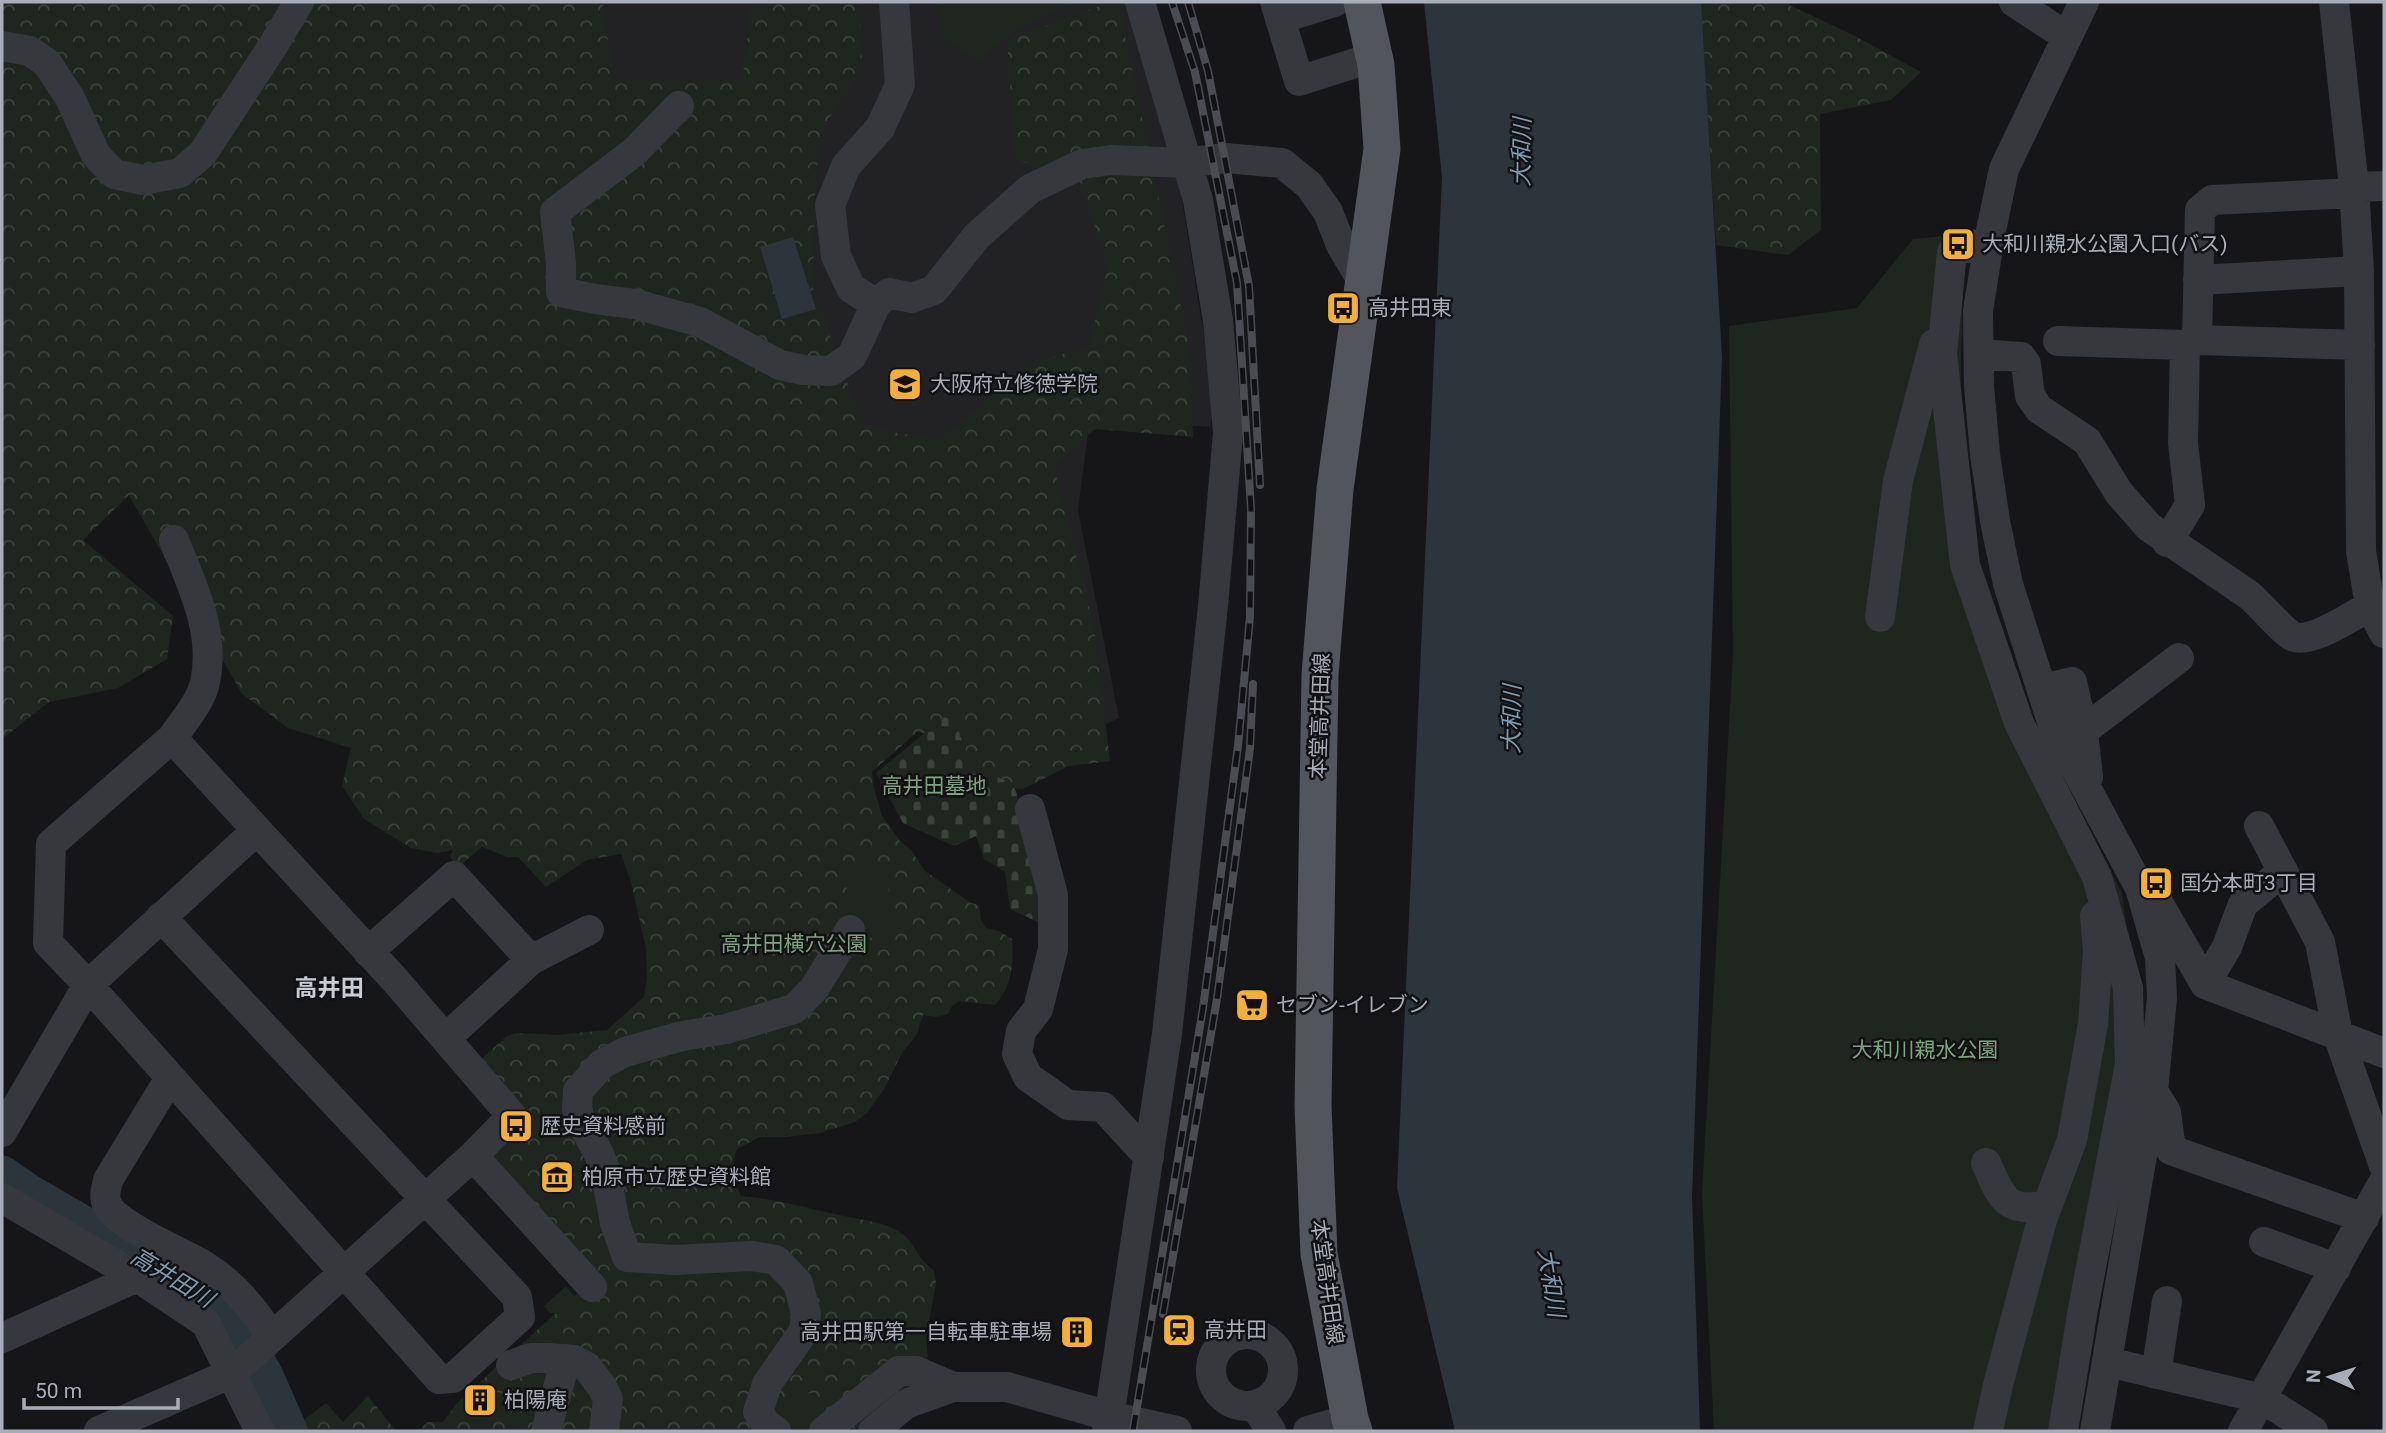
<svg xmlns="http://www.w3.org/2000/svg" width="2386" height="1433" font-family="Roboto,'Noto Sans JP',sans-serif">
<defs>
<pattern id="forest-crowns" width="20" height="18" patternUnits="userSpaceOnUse" patternTransform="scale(1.75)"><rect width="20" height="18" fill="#1e261f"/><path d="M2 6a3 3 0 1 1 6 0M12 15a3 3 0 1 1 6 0" fill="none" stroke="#3c433d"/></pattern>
<pattern id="cemetery-stones" width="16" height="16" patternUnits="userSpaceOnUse" patternTransform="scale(1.75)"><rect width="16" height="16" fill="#1e261f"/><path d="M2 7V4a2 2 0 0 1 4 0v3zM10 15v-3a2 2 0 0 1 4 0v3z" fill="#3c433d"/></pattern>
</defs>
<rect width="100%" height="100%" fill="#161618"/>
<!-- built -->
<path fill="#222225" d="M482,2H1130L1179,182L1214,396L1210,427L1090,418L1078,510L1119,718L1011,768Z"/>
<!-- forest -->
<path fill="url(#forest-crowns)" d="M2,2H602L614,80L742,82L752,2H860L862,67L820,133L815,192L813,288L863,427L939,440L1034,362L1089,347L1108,266L1080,182L1015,159L1007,40L1111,2H1118L1188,340L1193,437L1095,429L1054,466L1094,628L1110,761L1069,766L1023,789L977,785L949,737L917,732L872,772L874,788L882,816L900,841L911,850L925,871L971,903L979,905L981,921L986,928L999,931L1012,939C1014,964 1012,986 995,1005L959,1001L952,1006L948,1014L936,1017L923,1015L917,1034L902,1053L884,1089L867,1113L855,1122L820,1133L786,1137H760L737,1149C731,1167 733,1179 741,1196C777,1199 809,1209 844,1216C862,1220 892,1223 906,1237C917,1248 919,1261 934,1270L936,1283L926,1338L929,1371L921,1384L864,1420L854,1431H418L428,1422H443L458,1402L590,1282L488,1161L515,1131L526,1122L479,1061L507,1036L517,1033L557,1035L607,1030L644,997L647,977L646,948L631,882L621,854L587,860L546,887L518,857H507L482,847L457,868L450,856L453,850L437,853L411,848L364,819L342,786L351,748L288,728L242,694L129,495L83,540L173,616L167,659L118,688L49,702L2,739Z
M1700,2H1789V5L1853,35L1921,72L1891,100L1820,114L1821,230L1788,255L1716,245Z
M368,1396L396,1431H303L299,1424L326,1403L343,1422Z"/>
<!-- cemetery -->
<path fill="url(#cemetery-stones)" d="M950,712L974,769L1013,783L1049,893L1046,926L1010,909L1005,872L984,859L976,836L954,846L903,823L876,773Z"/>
<!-- green -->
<path fill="#1e261f" d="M939,2H1078L1018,28L979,61L941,38Z
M1964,234L1959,446L1975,554L2048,762L2122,893L2143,1054L2075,1431H1714L1702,1193L1733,655L1729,326L1857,308L1913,239Z
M869,868C885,875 894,897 893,914C893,919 889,927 887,932L874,939L855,932L847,905L846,877Z
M566,1286L579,1302L565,1314L550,1313L544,1306Z
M810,1393H813L829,1414L812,1431H804L789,1412L790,1409Z"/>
<!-- water -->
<path fill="#2c353c" d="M1424,2H1701L1722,357L1692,1197L1700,1431H1455L1397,1188L1442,177Z
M793,237L816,309L782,319L760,247Z"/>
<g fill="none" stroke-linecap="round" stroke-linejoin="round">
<!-- river -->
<path stroke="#2c353c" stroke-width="37" d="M2,1174L28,1192L131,1252L229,1313L265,1376L289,1431"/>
<!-- minor -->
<path stroke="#37383d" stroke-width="30" d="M1275,2L1299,81L1374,57
M2014,2L2066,36
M2084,2L2004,169L1990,235L1978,311L1979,386L1985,454L1995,521L2008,584L2054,728L2140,888L2160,958L2162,998L2153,1091L2095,1431
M2334,2L2354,187L2359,271L2361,551L2370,606L2384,633
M1280,19L1334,2
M2,46L30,51L47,63L70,98L96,155L114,174L143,180L180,173L203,153L274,44L299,2
M679,106L634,152L555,212L561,263V292L595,299L635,304L700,322L780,365L803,370L831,371L852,356L876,304L889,293L912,298L934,290L977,236L1030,189L1082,164L1111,160L1186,163L1225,158L1282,163L1309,185L1328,212L1341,245L1364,284
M2354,187L2384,186
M1989,241L1952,252L1942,353L1965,565L2019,723L2097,877L2128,988L2130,1064L2083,1309L2063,1431
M2198,280L2359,271
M876,304L851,288L836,256L830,205L846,166L880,128L900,85L894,2
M2197,340L2360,345
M2058,341L2185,345
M1979,354L2021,357L2026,364L2030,396L2039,409L2087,441L2119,493L2149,527L2249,595C2260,604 2284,633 2294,637C2313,643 2353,615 2370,606
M2167,542L2190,505L2183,443L2185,345L2197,340L2200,210L2212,200L2354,193
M1880,617L1898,481L1934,344
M2042,689L2072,682L2083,731L2088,777
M2083,731L2179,658
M172,738C183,722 201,702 205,682C216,633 192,585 174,540
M1030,809L1053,895V949L1038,1009L1021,1031L1017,1054L1028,1077L1068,1105L1103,1107L1149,1157
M2259,826L2320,942L2338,1035L2384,1166
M2153,894L2205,984L2384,1053
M368,952L454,876L531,960
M2205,984L2227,947L2243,904L2283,871
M446,1038L531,960L589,930
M170,1078L108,1180C106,1189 103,1198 108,1206C119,1227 182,1252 205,1266C234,1284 253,1309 272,1336
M2153,1091L2166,1112L2171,1150L2364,1218
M2,1132L88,985L256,831
M473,1156L592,1287
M1986,1163C2001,1197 2006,1214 2047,1205
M2,1198L137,1277L206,1323L260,1431
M2264,1242L2336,1268
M1211 1370a36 36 0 1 1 72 0a36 36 0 1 1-72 0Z
M2,1338L137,1277
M2108,1362L2263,1399L2313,1431
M511,1365L531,1358H548L574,1360L587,1367L602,1387L608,1399L604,1431
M2156,1374L2167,1301
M1256,1407L1271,1431
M99,1431L232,1373L473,1156L512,1116L395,980L172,738L51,844L48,943L88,985L439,1379L453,1378L520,1317L517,1297L161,917
M546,1431L566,1359
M776,1431L766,1424L758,1412L767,1384L804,1331L806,1314L798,1283L776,1260L752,1256L675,1260L627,1257L615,1223L605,1169L599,1154L581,1122L577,1108L578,1091L602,1064L625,1052L682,1036L726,1029L794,1009L814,989L850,930
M824,1431L899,1371H916L953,1387
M873,1431L906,1404L953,1387H1007L1109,1416L1177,1431
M1107,1431L1167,1034L1213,606L1228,433L1218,320L1198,200L1140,2
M1308,1431L1350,1419
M1988,1431L1998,1385L2042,1220L2072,1140L2093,1024L2098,951L2095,916
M2243,1431L2384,1181"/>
<!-- major -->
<path stroke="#53555c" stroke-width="37" d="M1354,1431L1350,1419L1319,1254L1313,1106L1320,675L1335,489L1382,149L1376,65L1362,2"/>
<!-- rail casing -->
<g stroke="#4a4c52" stroke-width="8">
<path id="rail" d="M1188,2L1208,71L1249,286L1260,485
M1163,1314L1217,999L1250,748L1253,684
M1133,1431L1203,1008L1238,746L1250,617L1251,509L1237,283L1195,72L1172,2"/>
</g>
<!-- rail -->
<use href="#rail" stroke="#111113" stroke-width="5" stroke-dasharray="16" stroke-linecap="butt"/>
</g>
<!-- icons -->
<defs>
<g id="bus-square" transform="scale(1.75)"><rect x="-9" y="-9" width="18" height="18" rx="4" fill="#f2b134" stroke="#111113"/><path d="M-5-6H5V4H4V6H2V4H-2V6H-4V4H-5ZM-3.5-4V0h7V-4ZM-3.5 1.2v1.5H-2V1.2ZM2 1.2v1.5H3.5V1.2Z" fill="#111"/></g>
<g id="school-square" transform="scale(1.75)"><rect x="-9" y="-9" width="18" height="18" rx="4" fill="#f2b134" stroke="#111113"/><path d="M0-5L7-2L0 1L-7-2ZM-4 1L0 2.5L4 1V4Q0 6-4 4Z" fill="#111"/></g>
<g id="supermarket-square" transform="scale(1.75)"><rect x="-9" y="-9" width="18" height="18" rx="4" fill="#f2b134" stroke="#111113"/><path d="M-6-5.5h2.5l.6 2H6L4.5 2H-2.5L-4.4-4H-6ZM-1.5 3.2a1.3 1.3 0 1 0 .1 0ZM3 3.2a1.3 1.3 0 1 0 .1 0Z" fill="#111"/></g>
<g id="museum-square" transform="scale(1.75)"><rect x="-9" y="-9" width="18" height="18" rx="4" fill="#f2b134" stroke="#111113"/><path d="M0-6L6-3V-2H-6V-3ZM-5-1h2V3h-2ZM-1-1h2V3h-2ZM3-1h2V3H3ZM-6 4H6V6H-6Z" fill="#111"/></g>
<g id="station-square" transform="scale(1.75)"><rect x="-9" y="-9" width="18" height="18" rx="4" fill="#f2b134" stroke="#111113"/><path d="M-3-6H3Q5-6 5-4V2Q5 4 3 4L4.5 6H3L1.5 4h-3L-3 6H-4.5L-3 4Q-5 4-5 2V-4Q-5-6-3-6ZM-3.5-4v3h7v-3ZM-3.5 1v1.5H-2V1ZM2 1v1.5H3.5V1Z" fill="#111"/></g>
<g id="building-square" transform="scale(1.75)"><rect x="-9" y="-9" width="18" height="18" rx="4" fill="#f2b134" stroke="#111113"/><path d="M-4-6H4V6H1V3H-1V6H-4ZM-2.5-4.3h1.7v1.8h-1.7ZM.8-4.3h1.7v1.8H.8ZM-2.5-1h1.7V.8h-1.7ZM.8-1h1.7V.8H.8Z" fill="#111"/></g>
</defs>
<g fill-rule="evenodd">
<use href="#bus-square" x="1958" y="244"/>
<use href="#bus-square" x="1343" y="308"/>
<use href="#school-square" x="905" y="384"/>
<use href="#bus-square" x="2156" y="883"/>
<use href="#supermarket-square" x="1252" y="1005"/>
<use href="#bus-square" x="516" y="1126"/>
<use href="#museum-square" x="557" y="1177"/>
<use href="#station-square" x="1179" y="1330"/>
<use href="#building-square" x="1077" y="1332"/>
<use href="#building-square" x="480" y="1400"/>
</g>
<g text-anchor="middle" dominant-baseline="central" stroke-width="5" stroke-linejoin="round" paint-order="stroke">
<!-- poi labels -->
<g font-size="21" fill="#a8adb8" stroke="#111113" text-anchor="start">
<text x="1982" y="244">大和川親水公園入口(バス)</text>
<text x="1368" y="308">高井田東</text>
<text x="930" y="384">大阪府立修徳学院</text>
<text x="2180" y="883">国分本町3丁目</text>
<text x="1276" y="1005">セブン-イレブン</text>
<text x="540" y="1126">歴史資料感前</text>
<text x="582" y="1177">柏原市立歴史資料館</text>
<text x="1204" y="1330">高井田</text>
<text x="1052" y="1332" text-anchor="end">高井田駅第一自転車駐車場</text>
<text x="504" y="1400">柏陽庵</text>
</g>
<!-- street labels -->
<g font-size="21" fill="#a8adb8" stroke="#111113">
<text transform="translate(1320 716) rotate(-88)">本堂高井田線</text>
<text transform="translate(1327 1282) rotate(82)">本堂高井田線</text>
</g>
<!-- park labels -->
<g font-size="21" fill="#7fa381" stroke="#111113">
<text x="934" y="786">高井田墓地</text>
<text x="794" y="944">高井田横穴公園</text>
<text x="1925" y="1050">大和川親水公園</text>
</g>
<!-- water labels -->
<g font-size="23" font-style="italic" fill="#7f9bb3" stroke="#111113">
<text transform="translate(1522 152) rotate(-89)">大和川</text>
<text transform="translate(1512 719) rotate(-89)">大和川</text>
<text transform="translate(172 1278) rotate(31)">高井田川</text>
<text transform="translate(1551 1283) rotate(81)">大和川</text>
</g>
<!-- neighbourhood labels -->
<g font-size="23" font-weight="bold" fill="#c9ccd4" stroke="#111113">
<text x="329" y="988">高井田</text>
</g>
</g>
<!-- border -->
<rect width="2386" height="1433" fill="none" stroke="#a8adb8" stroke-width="7"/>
<!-- north arrow -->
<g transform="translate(2330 1377) rotate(273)" stroke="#111113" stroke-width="5" paint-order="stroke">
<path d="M0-5L12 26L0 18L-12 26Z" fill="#a8adb8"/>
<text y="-10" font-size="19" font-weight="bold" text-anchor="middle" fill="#a8adb8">N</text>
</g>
<!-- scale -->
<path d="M24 1398v10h154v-10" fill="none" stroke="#a8adb8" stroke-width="3.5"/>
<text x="35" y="1398" font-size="21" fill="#a8adb8" stroke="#111113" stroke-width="5" paint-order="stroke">50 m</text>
</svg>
